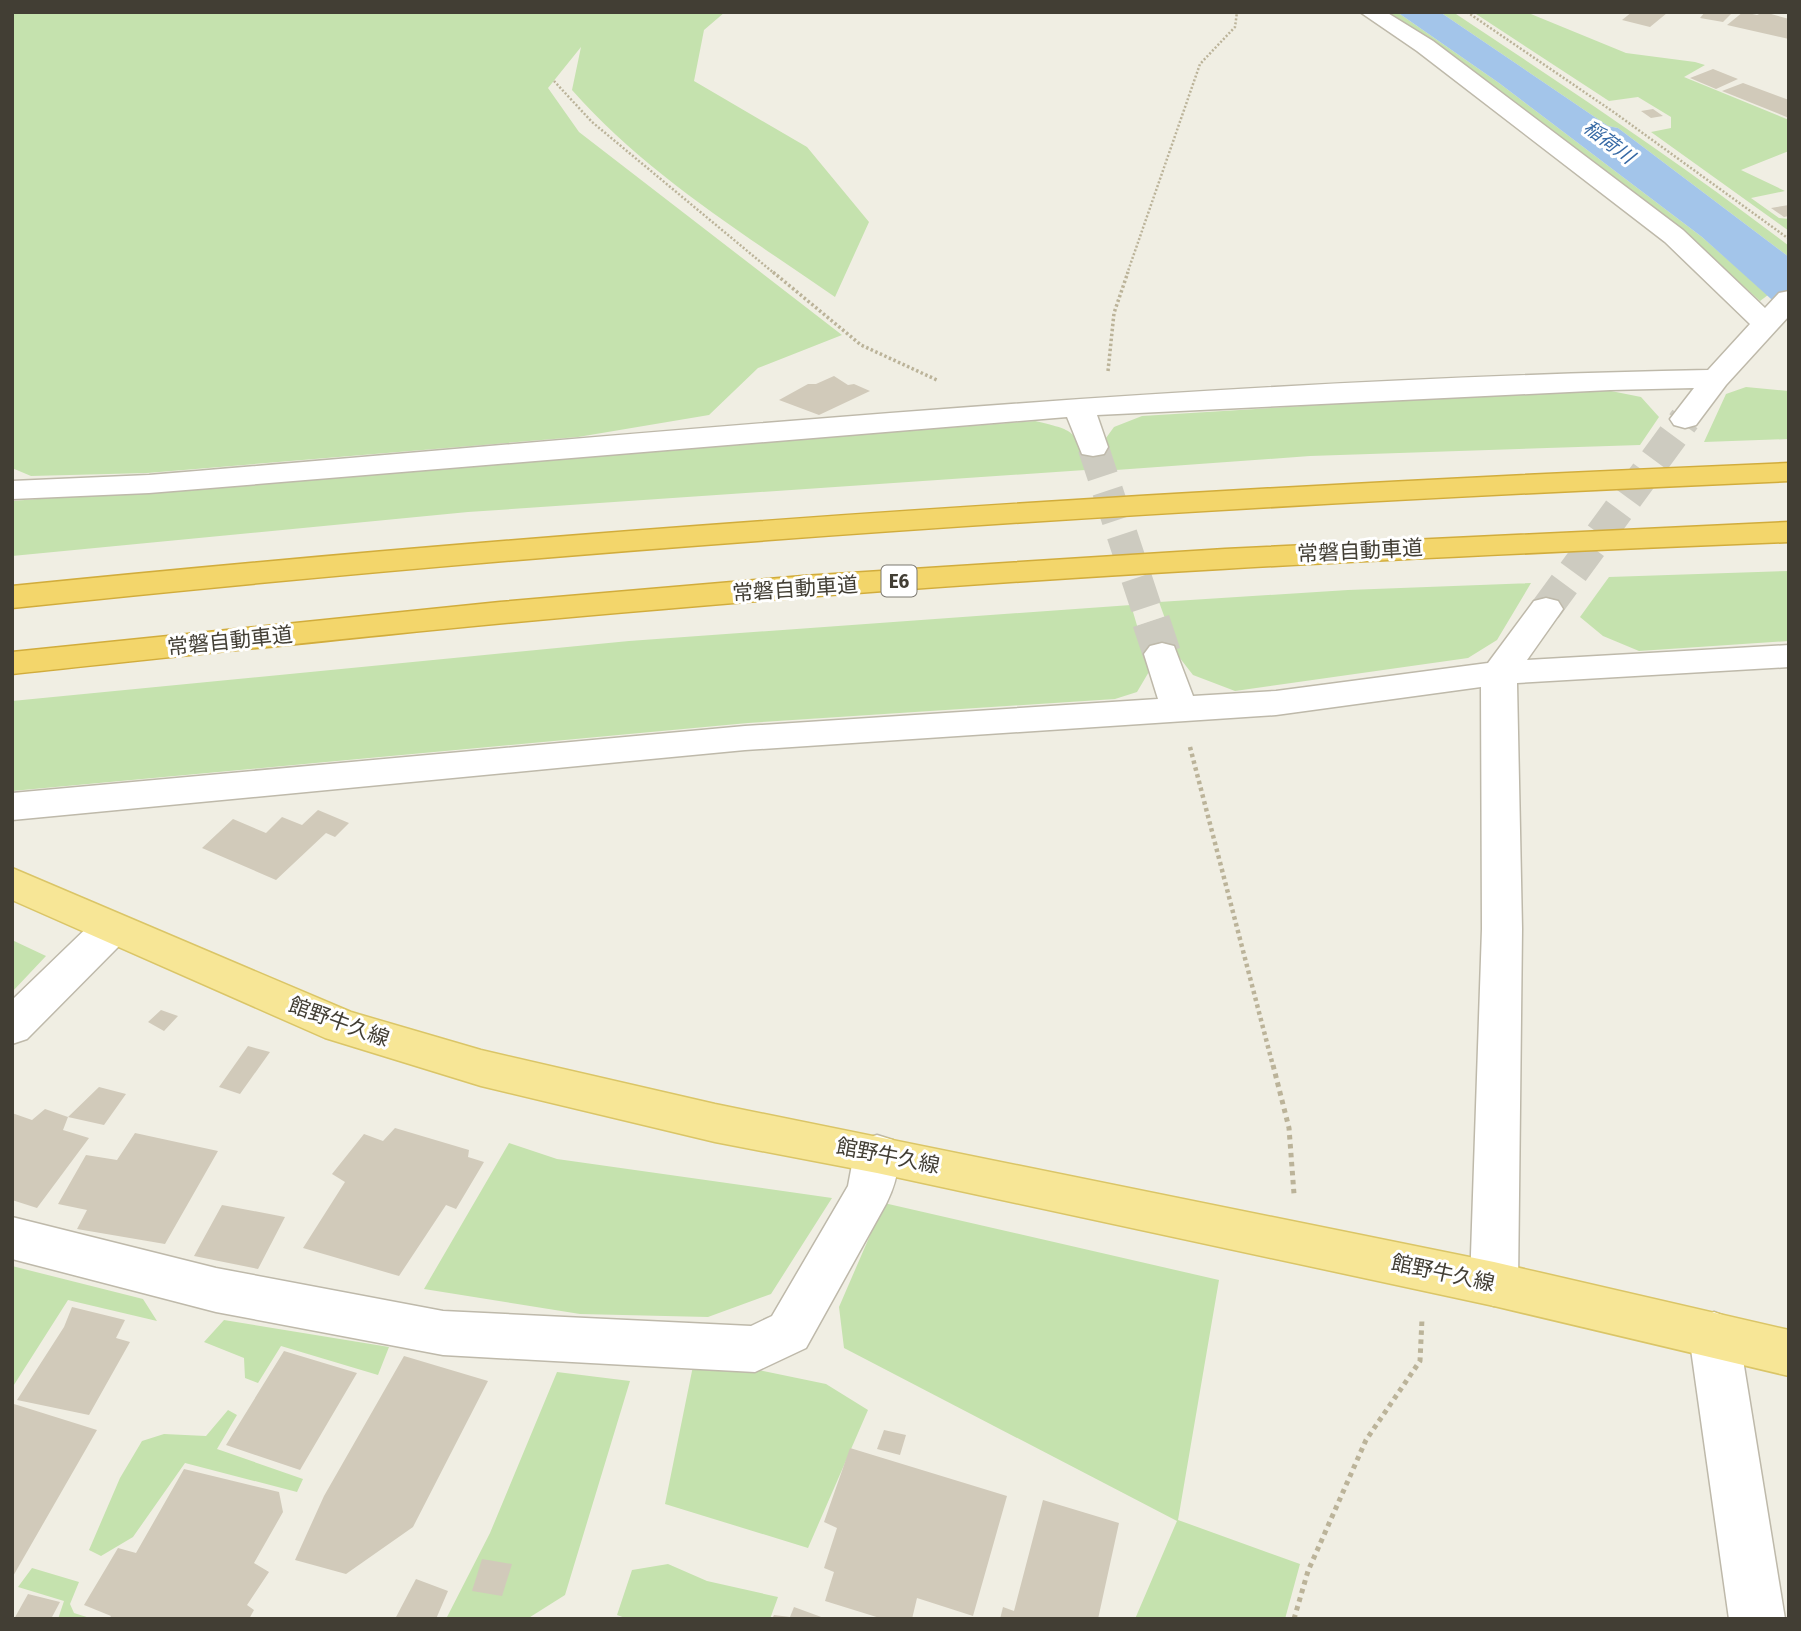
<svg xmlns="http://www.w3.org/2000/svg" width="1801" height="1631" font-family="'Fira Sans','Noto Sans JP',sans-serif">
<rect width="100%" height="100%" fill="#f0eee3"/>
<!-- green -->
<path fill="#c5e2ae" d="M12,12H725L704,30L694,81L807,147L869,222L835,297C744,234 646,174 572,90L581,47L548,88L579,132L842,335L758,368L709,415L578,437L147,473L31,476L12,468Z
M1385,12H1397L1499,83L1702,237L1768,295L1760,301L1682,230Z
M1440,12H1453C1566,87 1681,163 1789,246V257L1618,128L1608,126Z
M1473,12H1526L1626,53L1695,62L1705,65L1684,77L1789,120V151L1741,170L1785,191L1751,198L1779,218L1789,219V231L1651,132L1671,128V117L1638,97L1609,101Z
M1746,387L1789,391V439L1704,442L1726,394Z
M1596,388L1641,397L1659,417L1640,445L1310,456L1116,470L1106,438L1114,427L1142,416Z
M1035,421C1073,430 1079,430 1085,470L468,512L12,556V501Z
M1789,571V641L1639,651L1603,636L1580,617L1609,577Z
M1531,583L1497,640L1468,658L1235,691L1193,675L1179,657L1159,602L1348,590Z
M1131,605L1150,670L1137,692L1115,699L748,723L12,791V701L629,641Z
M12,940L46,956L12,992Z
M509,1143L557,1159L832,1198L771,1294L708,1317L580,1314L424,1289Z
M884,1203L1219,1280L1178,1520L1300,1564L1285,1619H1135L1177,1521L844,1348L839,1307Z
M12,1266L143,1299L157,1321L68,1300L12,1388Z
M224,1320L389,1347L378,1375L281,1346L258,1383L245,1378L244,1358L204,1342Z
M693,1366L758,1370L826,1384L868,1410L808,1548L665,1504Z
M557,1372L630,1381L565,1595L527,1619H446L490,1533Z
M228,1410L237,1415L217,1449L303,1479L297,1492L185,1463L133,1537L101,1556L89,1550L120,1478L142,1441L164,1434L206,1436Z
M668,1564L707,1581L778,1597L770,1619H628L617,1615L632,1570Z
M32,1568L79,1582L70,1604L74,1613L93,1619H58L64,1601L18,1587Z"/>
<!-- water -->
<path fill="#a3c5ea" d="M1397,12H1440L1608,126L1618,128L1789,257V315L1702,237L1499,83Z"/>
<!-- building -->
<path fill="#d1caba" d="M1632,12H1663L1667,13L1650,27L1622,20Z
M1705,12H1724L1731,14L1723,22L1700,18Z
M1743,12L1757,15L1764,12L1789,19V39L1727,25Z
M1713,69L1738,79L1716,89L1690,78Z
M1743,83L1789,100V118L1722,91Z
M1653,109L1663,116L1651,118L1641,111Z
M1789,205V216L1784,217L1771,208Z
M834,376L848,385L854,384L870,391L819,415L779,400L808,384H816Z
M318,810L349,823L335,837L326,833L276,880L202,848L233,819L266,833L282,817L302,825Z
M161,1010L178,1016L164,1031L148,1022Z
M248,1046L270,1052L240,1094L219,1087Z
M99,1087L126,1094L104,1125L68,1117Z
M45,1109L68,1117L63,1130L89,1138L37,1208L12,1200V1113L32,1120Z
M395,1128L469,1150L468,1157L484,1162L456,1209L446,1205L399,1276L303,1248L345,1182L332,1174L364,1134L383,1141Z
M135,1133L218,1151L165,1244L77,1229L87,1210L58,1204L86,1155L117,1160Z
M222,1205L285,1217L258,1269L194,1256Z
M72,1307L125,1320L116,1338L130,1342L89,1415L17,1400L64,1327Z
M284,1351L357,1373L300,1470L226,1445Z
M404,1356L488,1381L413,1527L346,1574L295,1560L324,1496Z
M14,1404L97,1430L12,1578V1407Z
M884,1430L906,1435L900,1455L877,1449Z
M850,1448L1007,1496L973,1616L917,1598L912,1619H883L825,1601L834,1572L824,1568L837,1528L824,1522Z
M184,1469L279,1492L283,1512L254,1563L269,1572L247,1605L254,1610L249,1619H109L111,1616L84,1605L118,1548L136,1553Z
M1043,1500L1119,1523L1098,1619H1000L1003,1607L1014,1611Z
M482,1559L512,1564L502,1596L472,1591Z
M416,1579L448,1591L436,1619H395Z
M28,1594L60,1602L51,1619H14Z
M794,1607L824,1618V1619H772L774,1615L790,1617Z"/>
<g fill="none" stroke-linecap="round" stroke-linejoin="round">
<!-- minor-tunnel-far1 -->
<path stroke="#cdcbc0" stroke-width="31" stroke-dasharray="31 15" stroke-linecap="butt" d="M1093,447L1151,622
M1546,609L1685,419"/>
<!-- minor-tunnel -->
<path stroke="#cdcbc0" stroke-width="38" stroke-dasharray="38 19" stroke-linecap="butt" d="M1151,621L1162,654"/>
<!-- minor casing -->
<g stroke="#beb9aa" stroke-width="3">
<path id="minor" d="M1360,12H1386L1433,41L1683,230L1765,308L1779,293L1789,291V316L1726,385L1696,425L1685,428L1674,425L1670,419L1694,388L1610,390L1097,415L1108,447L1104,454L1093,456L1082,454L1067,417L149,493L12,499V481L149,475C668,432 1187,380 1708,370L1750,324L1665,242L1417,51Z
M1546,598L1558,601L1563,609L1527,660L1789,645V667L1517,683L1522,929L1518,1284L1511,1299L1494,1306L1477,1299L1470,1284L1482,929L1481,687L1276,715L745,750L12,820V793L745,726L1158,699L1144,654L1150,646L1162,643L1174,646L1193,696L1276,691L1488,663L1534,601Z
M111,914L125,918L131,929L125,940L27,1039L12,1044V1000L97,918Z
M877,1135L893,1140C903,1161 896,1184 886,1204L806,1348L755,1372L443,1355L216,1312L12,1259V1217L216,1268L443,1311L751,1326L772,1316L848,1186L854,1154L861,1140Z
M1714,1312L1732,1319L1739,1335L1785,1619H1729L1689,1335L1696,1319Z"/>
</g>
<!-- major casing -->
<g stroke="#dac567" stroke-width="3">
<path id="major" d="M12,868L351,1012L481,1050L715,1104L1494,1262L1789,1330V1376L1494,1306L877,1173L715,1142L481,1086L325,1038L12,900Z"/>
</g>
<!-- highway casing -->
<g stroke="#d1ac3c" stroke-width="3">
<path id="highway" d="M1789,463V481C1195,507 603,545 12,608V586C603,526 1195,488 1789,463Z
M1789,522V542C1413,557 1037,576 663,609C446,627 229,651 12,674V652L500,602L803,576L1225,549Z"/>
</g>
<!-- path-far3 -->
<path stroke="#bbb399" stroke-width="2.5" stroke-dasharray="2 2" stroke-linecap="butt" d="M1467,12L1615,113L1789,239
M554,81L592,122L775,274
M1127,274L1200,64L1235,27L1237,12"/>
<!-- path-far2 -->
<path stroke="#bbb399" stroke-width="3.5" stroke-dasharray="2.5 2.5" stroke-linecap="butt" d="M773,272L861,345L937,380
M1108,371L1114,313L1128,272"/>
<!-- path-far1 -->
<path stroke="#bbb399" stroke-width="4.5" stroke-dasharray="3.5 3.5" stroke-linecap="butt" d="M1190,747L1273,1066"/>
<!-- path -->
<path stroke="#bbb399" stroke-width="5" stroke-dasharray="4.5 4.5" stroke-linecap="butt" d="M1273,1065L1289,1128L1294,1194
M1294,1619L1308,1571L1366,1440L1420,1361L1422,1319"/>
<!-- minor -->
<use href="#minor" fill="#fff" fill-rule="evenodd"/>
<!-- major -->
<use href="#major" fill="#f7e696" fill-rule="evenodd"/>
<!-- highway -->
<use href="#highway" fill="#f3d66b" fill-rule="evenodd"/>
</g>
<g text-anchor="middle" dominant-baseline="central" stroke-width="6" stroke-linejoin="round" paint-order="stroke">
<!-- far-water labels -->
<g font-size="19" font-style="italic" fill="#3669a5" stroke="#fff">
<text transform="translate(1609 142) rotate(37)">稲荷川</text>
</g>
<!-- shield labels -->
<rect fill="#fff" stroke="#7b7871" stroke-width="2" x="881.5" y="565.5" width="35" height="31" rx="5"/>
<g font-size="19" font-weight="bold" fill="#423e34">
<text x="899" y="581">E6</text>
</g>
<!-- street labels -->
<g font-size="21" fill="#423e34" stroke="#fff">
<text transform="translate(1360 551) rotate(-3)">常磐自動車道</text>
<text transform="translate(795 589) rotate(-4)">常磐自動車道</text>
<text transform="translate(230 641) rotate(-6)">常磐自動車道</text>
<text transform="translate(339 1022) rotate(20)">館野牛久線</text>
<text transform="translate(888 1156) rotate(11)">館野牛久線</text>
<text transform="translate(1443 1273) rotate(12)">館野牛久線</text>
</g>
</g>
<!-- border -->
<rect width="1801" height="1631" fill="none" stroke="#423e34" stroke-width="28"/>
</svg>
